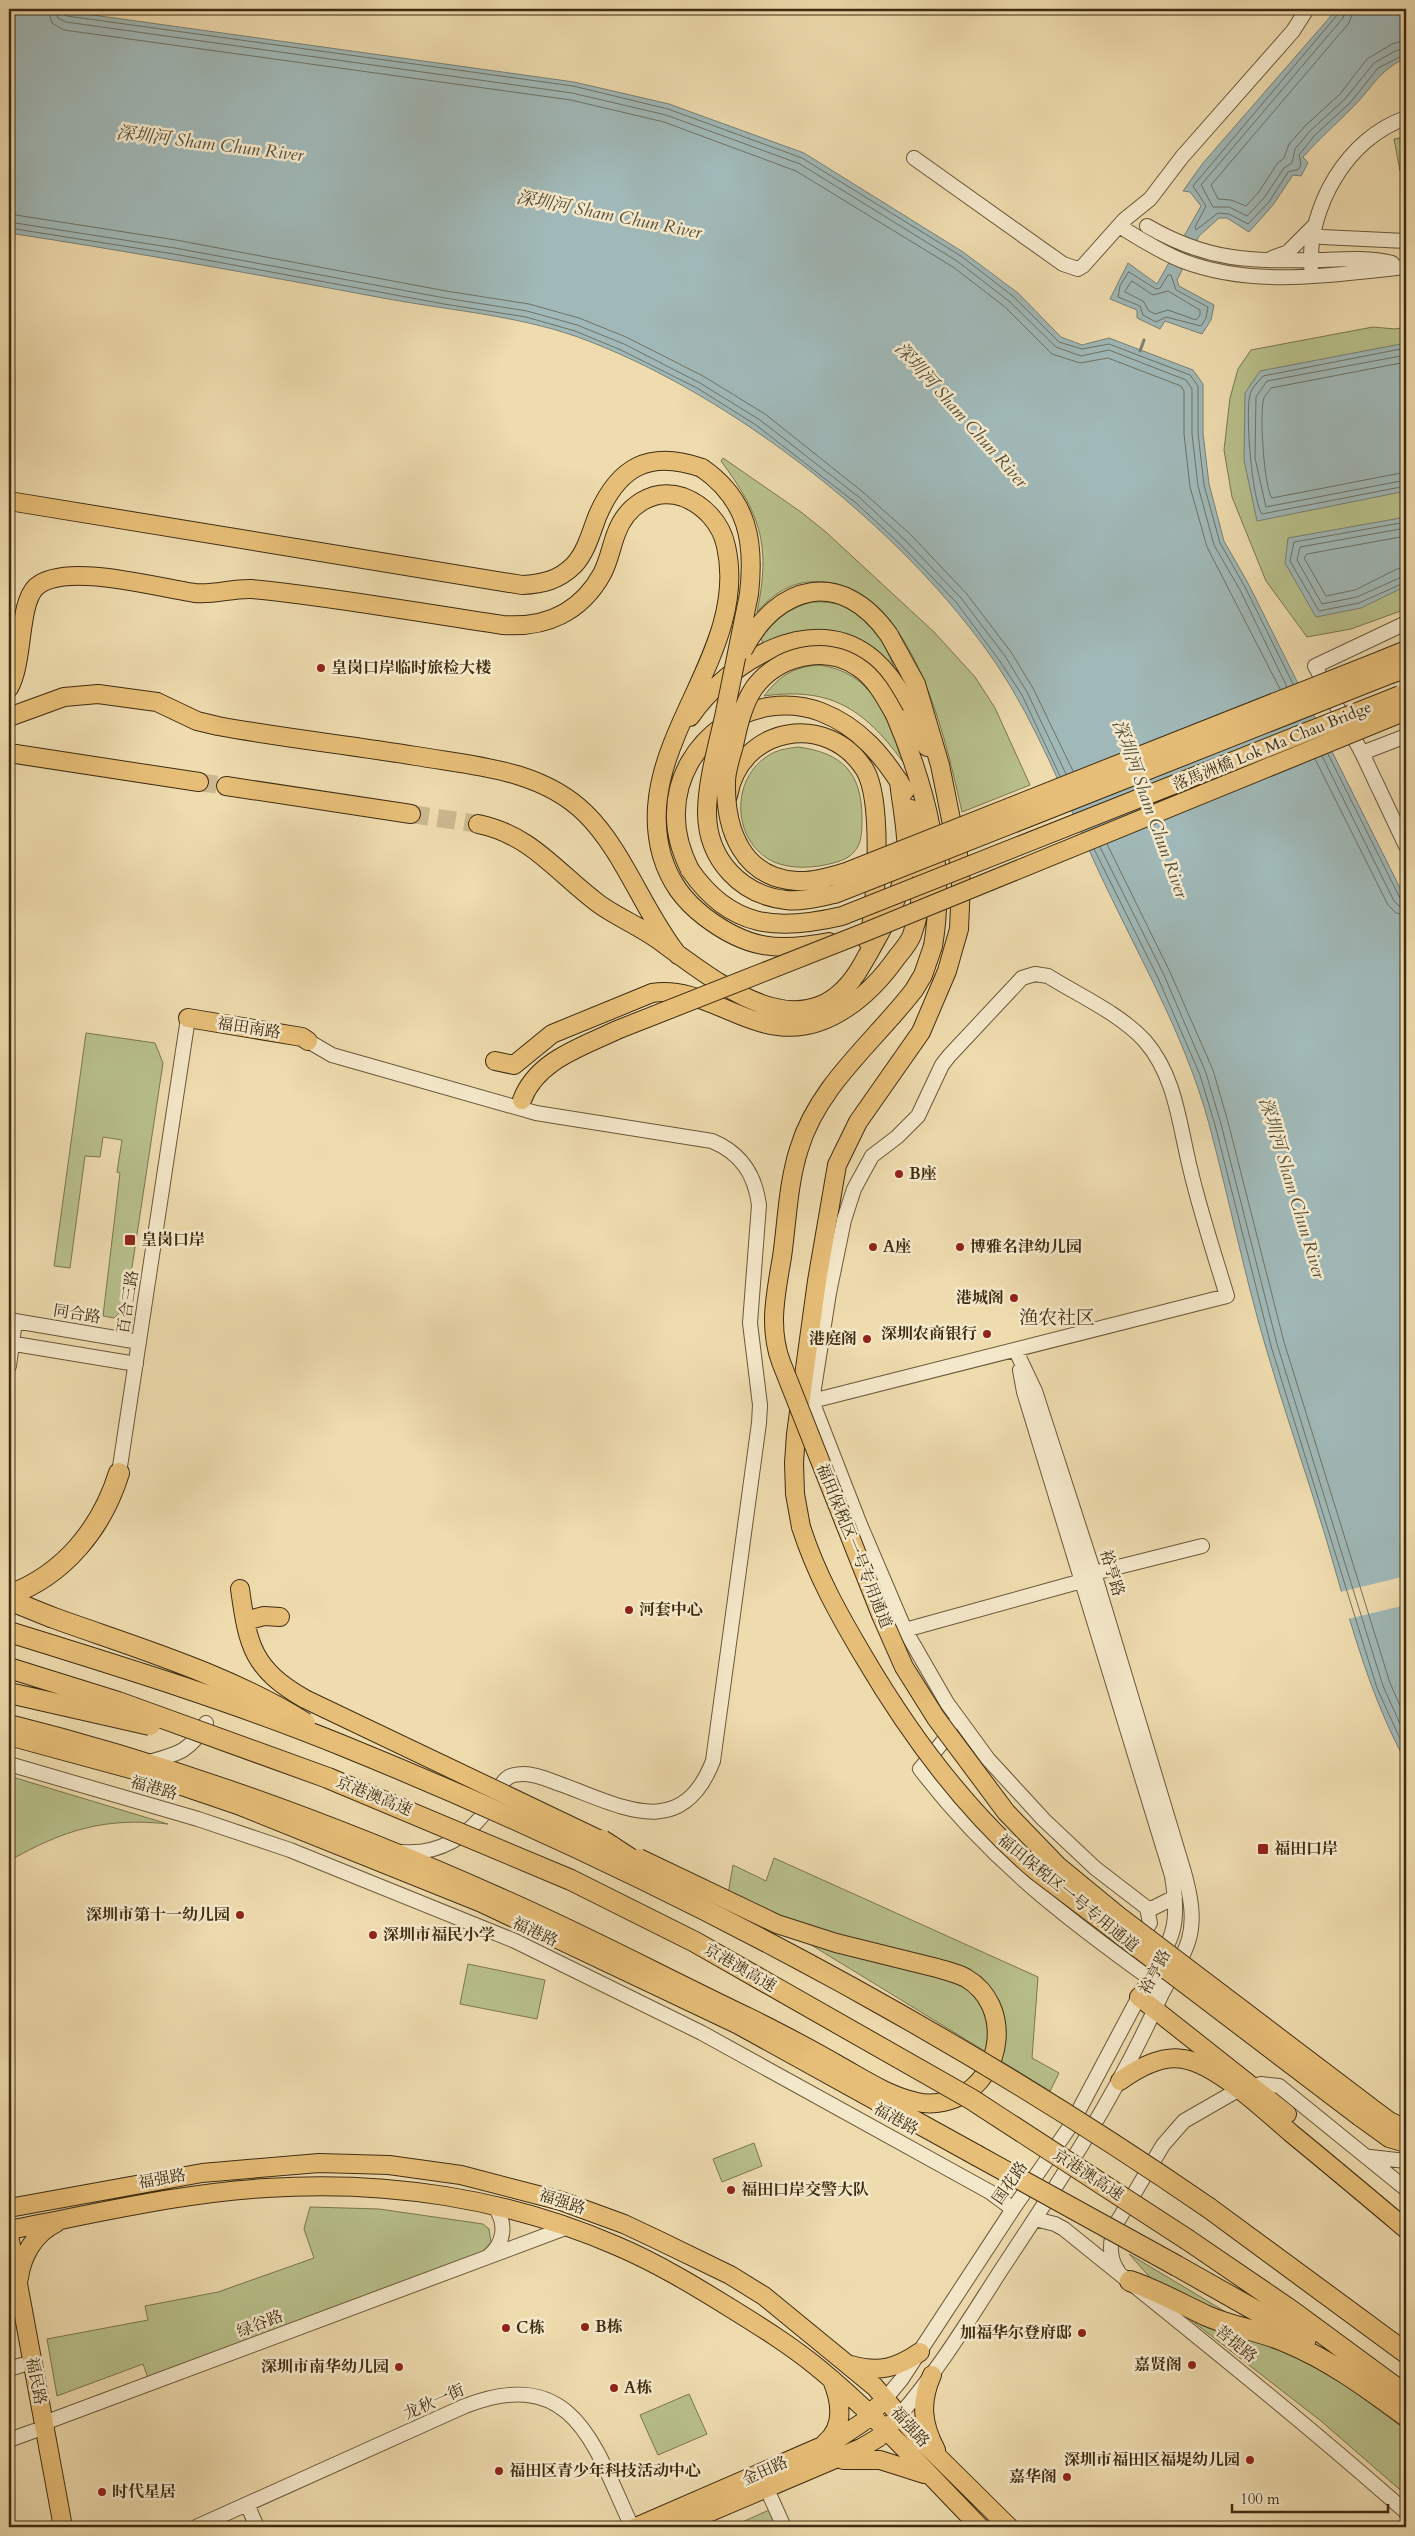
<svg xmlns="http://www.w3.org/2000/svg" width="1415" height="2536" font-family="Cardo,'Noto Serif SC',serif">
<rect width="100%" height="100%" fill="#eedbae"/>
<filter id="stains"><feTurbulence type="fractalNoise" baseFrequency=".004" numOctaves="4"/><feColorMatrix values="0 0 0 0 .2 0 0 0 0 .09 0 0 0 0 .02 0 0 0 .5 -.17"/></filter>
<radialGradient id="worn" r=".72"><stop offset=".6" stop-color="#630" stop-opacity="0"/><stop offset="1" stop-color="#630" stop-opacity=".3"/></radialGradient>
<!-- green -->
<path fill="#b8c08b" stroke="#7b764e" d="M1406,137V169L1400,171L1394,139Z
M1373,327L1395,329L1406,327V609L1351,629L1307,637L1266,581L1232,497L1224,450L1230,398L1238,369L1251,350Z
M723,458L801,512L827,533L934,632L975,677L995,708L1030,785L962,812C946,742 915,592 826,582C797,579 776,590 757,612C771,545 761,515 721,461Z
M811,602C861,599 880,630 896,672C883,657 872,646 854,638L764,645L761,639C772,619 790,609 811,602Z
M819,665C874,672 890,720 906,766C867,712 834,686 764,696C779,676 793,667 819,665Z
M798,747C843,753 862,773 862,819C862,830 862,844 854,852C847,861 830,864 819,866C804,868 789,868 774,862C729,841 730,772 775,752C782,749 791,748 798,747Z
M86,1033L155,1043L163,1063L126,1307L114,1318L103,1316L120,1173L117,1172L122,1140L103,1137L100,1157L85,1156L70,1268L54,1266Z
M9,1776L168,1824C105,1817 63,1830 9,1861Z
M774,1858L1038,1977L1032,2058L1059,2073L1050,2091L728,1894L733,1865L766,1881Z
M468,1964L545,1980L537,2019L460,2004Z
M754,2143L762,2166L722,2182L713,2159Z
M310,2207L379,2209L483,2224L489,2229L491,2242L481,2253L148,2378L143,2364L57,2396L47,2339L148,2320L145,2306L218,2292L314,2258L304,2229Z
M1129,2254L1336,2378L1406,2430V2495L1321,2421L1182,2313Z
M689,2394L707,2434L658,2455L640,2415Z
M769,2510L777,2527H731Z"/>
<!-- water -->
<path fill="#a0b8b7" stroke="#798075" d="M9,9H50L574,82L669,104L804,153L963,252L1018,293L1061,337L1082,345L1109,338L1193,370L1203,384V433L1209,484L1224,541L1249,585L1406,900V1762C1367,1691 1348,1612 1325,1535C1306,1472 1284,1410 1266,1348C1244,1274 1229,1198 1209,1124C1184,1031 1134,949 1094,861C1064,795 1037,725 997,665C906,530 729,391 575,336C514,315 447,310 383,298C259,275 134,252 9,233Z
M1337,9H1406V58C1379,70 1373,87 1353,107C1336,124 1319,139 1303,157L1308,163L1301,176L1293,175L1273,205L1249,232L1227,218H1219L1199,236L1177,280L1179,286L1214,305L1211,320L1202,334L1165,321L1160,329L1137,318V310L1110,299L1128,263L1157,284L1201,206L1190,192L1183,191L1203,163Z
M1406,343V491L1257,521L1244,460L1245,393L1260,371Z
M1406,517V586L1361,608L1316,617L1285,563L1288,538Z"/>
<!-- pier -->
<path fill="#eedbae" d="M1406,1576V1605L1348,1619L1340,1592Z"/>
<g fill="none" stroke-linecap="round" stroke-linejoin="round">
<!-- shore -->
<path stroke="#6f7264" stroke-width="1" d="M48,9L52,23L64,30L571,100L664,122L796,171L953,267L1005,307L1052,354L1080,363L1108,358L1181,386L1184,391V434L1190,487L1207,547L1280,689
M55,9L58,18L66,22L572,93L666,115L800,164L957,261L1010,302L1056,347L1081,356L1109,350L1186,380L1192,389V434L1198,486L1214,545L1240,590L1287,687
M62,9L63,14L67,16L573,86L668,109L802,158L961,256L1014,297L1059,342L1082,349L1109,344L1190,375L1198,386V433L1204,485L1220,543L1245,587L1293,684
M1340,9L1338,14L1193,186L1206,206L1195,227L1196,230L1218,213L1229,214L1248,224L1269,202L1288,172L1299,169L1301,164L1299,155L1315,135L1350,103L1378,68L1406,54
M1346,9L1343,18L1201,185L1213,207H1229L1247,216L1264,198L1284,168L1292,163L1295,149L1310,131L1345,99L1374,63L1395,51L1406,48
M1354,9L1349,23L1211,185L1218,199L1231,200L1246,206L1258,193L1277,164L1284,158L1289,144L1305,126L1340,94L1367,59L1392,44L1406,40
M9,214L176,240L446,291L529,304L579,318L626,337L703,376L765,414L864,493L910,534L966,593L1011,652L1033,688L1073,771
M9,222L175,248L445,298L527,311L577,325L624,344L700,383L760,420L860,498L905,540L961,598L1005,656L1027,692L1066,774
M9,228L174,254L444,304L526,317L575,331L621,350L697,388L756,425L856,503L900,544L956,602L999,660L1022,695L1060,776
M1129,272L1156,289L1160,288L1168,275H1171L1176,290L1208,307L1206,318L1201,326L1166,317L1156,322L1143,315L1140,306L1118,297L1120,286Z
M1132,281L1153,295L1168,291L1200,310V315L1196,320L1168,310L1155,314L1149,311L1143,301L1125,292Z
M1406,348L1263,376C1259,381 1251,388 1250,395C1245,412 1252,501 1262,514L1406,486
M1406,355L1267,381L1256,397L1255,458L1266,507L1406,480
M1406,362L1271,388C1269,391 1266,394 1264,398C1259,410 1264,489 1272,498L1406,472
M1406,522L1294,542L1290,561L1319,611L1359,603L1406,582
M1406,528L1300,547L1297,560L1322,604L1357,597L1406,575
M1406,536L1307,554L1304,558L1326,596L1355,590L1397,569L1406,568
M1328,754L1400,898L1406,901
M1322,756L1394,901L1399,906L1406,907
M1315,759L1388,905L1396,913L1406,915
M1107,844L1170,972L1213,1070L1228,1122L1284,1342L1390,1683L1406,1719
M1100,847L1164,975L1206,1073L1221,1124L1277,1344L1383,1686L1406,1737
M1094,849L1158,978L1200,1075L1215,1125L1271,1346L1377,1688L1406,1752"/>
<!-- stream -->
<path stroke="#798075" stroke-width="3" d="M1140,351L1144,340"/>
<!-- major-tunnel -->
<path stroke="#cbb88f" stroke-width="18" stroke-dasharray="18 9" stroke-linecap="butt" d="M199,782L226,786
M411,814L478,824"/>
<!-- minor casing -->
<g stroke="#6a5838" stroke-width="16">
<path id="minor" d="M914,158L1063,264L1078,269L1083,266L1124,220L1150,199L1182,157L1293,31L1307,9
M1119,226C1139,238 1160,252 1183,261C1254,288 1332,275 1406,267
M1147,226C1209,262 1251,261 1320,260C1344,259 1369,257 1392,263
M1322,237L1406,241
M1272,258L1288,252L1314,226
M1311,267C1308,207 1347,138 1406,118
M1406,623L1315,666L1362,753L1406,846
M1362,753L1406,736
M308,1041L332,1055L536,1113L712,1141C741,1153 755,1174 759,1205L750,1323L760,1405L759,1423L713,1761C681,1843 621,1806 560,1784C549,1780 536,1774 524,1774C518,1774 510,1775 506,1779C499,1785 496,1797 490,1805C470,1836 439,1855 402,1852
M9,1320L139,1342
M9,1343L136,1364
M9,1366L15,1321
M1020,1370L1024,1392L1172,1876C1180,1924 1174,1937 1149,1977L1155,2009
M812,1401L1227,1296C1214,1253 1200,1211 1190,1168C1179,1124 1176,1077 1145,1041C1119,1013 1080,996 1048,976L1035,974L1022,978L949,1056L942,1065L918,1116L897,1137L872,1156L854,1189L844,1220L829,1293L812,1401L859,1522L905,1630L947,1703L988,1759L1044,1820L1095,1868L1147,1908H1153L1175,1897
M119,1473L188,1018
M1094,1573L1202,1546
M905,1630L1082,1581
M950,1726L946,1738L920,1769C989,1859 1064,1917 1155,1982
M149,1762C178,1754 191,1751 206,1723
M9,1764L198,1819L290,1850L515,1941L702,2033L990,2192L1013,2209
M1138,1943L1150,1923L1147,1908
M1370,2157L1406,2161
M1035,2219L1055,2224L1064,2229C1179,2322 1295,2414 1406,2512
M488,2257C505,2243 507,2223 494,2206
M1118,2271C1108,2257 1110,2239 1116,2224L1163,2145L1184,2121L1238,2090L1261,2084L1279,2086L1406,2189
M9,2369L22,2365
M885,2399L901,2380L1013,2209L1071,2125L1143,1989
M899,2416C939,2370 970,2318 1003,2267C1062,2178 1115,2098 1159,2000C1168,1979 1183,1961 1189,1939C1195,1917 1190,1894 1184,1872L1094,1573L1035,1391L1016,1351
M44,2423L568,2227
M9,2440L34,2431
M766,2487L784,2527
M247,2504L257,2527
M196,2527L465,2406C575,2363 595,2448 632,2527"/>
</g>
<!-- major casing -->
<g stroke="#3e2c11" stroke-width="20">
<path id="major" d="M9,501L522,585C543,584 559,580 574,565C586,552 591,533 597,517C618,467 649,449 702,468
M1384,659L1406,650
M1391,674L1406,669
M9,688C24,662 18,604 36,587C65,561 158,588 195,593C214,595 233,588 252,589C336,597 420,613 503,625C546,628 581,612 602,574C609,561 611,547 616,534C626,506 653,487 683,497C704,505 721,523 726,546C751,656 630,745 662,856C670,882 683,900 705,917C747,949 778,952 829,942
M895,715C926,788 947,866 933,946
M9,717L64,697L98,694L157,702L197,721L218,726C283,738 350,745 416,756C474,766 540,769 585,813C624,851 643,911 678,955
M690,717C727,663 814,607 874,660C899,682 914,717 927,747
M9,753L199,782
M226,786L411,814
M728,796C740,726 828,711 865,770C883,801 877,907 868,942
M478,824C532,835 557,873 599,904C617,917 639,926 657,939C718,983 809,1061 863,963C881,931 902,898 906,860C909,837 901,804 899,781
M690,870C681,852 675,833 676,812C677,741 753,686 821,712C860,727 884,757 905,791
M188,1018L302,1037L308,1041
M495,1061L514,1065L552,1034L652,993C697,986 735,1021 778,1026C828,1033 871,994 897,957C902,951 909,943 912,935C927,894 923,850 911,809
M522,1100C537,1060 582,1047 617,1030
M801,1527L795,1494L794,1463L796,1434L817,1281L837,1165L858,1122L921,1032L947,971L959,929L961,884L958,854L940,765L916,684L889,635
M240,1589C248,1647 253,1669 305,1699
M245,1621L264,1616L280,1617
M9,1724C178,1766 340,1826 499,1897C584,1934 666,1978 750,2018C780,2033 811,2049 840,2066C865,2080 889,2096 917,2102C930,2105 946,2103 958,2097C1004,2076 1012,2005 966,1978C957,1973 947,1971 937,1968
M1139,1997L1287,2114
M1120,2081C1138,2068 1161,2055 1183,2059C1217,2064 1266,2112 1292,2134C1330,2165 1368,2197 1406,2229
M1369,2106L1389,2121L1406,2129
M1360,2117L1389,2138L1406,2143
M9,2208L202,2173L319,2163L389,2165L461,2175L561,2201L624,2224L660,2241L730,2275L764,2296L875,2387L917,2436L1009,2527
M9,2230C94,2214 180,2193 266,2188C386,2180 507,2198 617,2246C657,2263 695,2286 732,2309C761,2327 790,2345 817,2367C876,2415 927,2473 980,2527
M9,2235L63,2527
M19,2278C22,2255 35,2233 56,2223
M851,2365C879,2373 897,2368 920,2352
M932,2375C920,2402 922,2424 936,2450
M825,2443C845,2427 841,2402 832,2380
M843,2460H880L924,2474
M636,2527L836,2440L863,2422L878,2406
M675,2527L861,2448L878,2438L892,2423"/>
</g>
<!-- highway casing -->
<g stroke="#3e2c11" stroke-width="22">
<path id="highway" d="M9,1595C64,1575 102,1528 119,1473
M9,1600L51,1617
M9,1735L138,1770L238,1804L482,1902L739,2024L976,2155
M1209,2208L1406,2353
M1188,2240L1292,2311L1406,2395
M1177,2266L1306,2339
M1130,2281C1157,2290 1181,2304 1207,2316C1232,2327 1261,2331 1286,2342C1330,2360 1369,2389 1406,2416"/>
</g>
<!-- minor -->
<use href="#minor" stroke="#f4e8ca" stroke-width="14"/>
<!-- major -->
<use href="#major" stroke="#e7be77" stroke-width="18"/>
<!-- highway -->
<use href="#highway" stroke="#e7be77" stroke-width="20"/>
<!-- major-bridge casing -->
<g stroke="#3e2c11" stroke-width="20" stroke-linecap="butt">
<path id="major-bridge" d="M702,468C748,500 755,542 749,594C741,635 732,676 724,717C717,748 707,782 707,814C708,860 741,895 786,900C803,902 819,897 835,894L1391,674
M743,650C778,583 842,568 889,635
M895,715C885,697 875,678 858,667C825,644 777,656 754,688C743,704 738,726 734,745C731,757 726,770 726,782C725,829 742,878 797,881C813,882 830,877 846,872L1384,659
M690,870C731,929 778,931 842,916L1400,695
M933,946L923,975L914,990C875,1041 818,1085 799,1149C788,1183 787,1222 782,1257C776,1293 768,1327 781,1362L881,1615L904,1667L936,1718L1006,1812L1058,1866L1120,1917L1369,2106
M617,1030L863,933L1406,711
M801,1527C816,1574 839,1615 864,1657C911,1737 965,1810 1035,1870L1360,2117
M305,1699L613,1846
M639,1858L777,1924L836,1943L937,1968"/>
</g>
<!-- highway-bridge casing -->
<g stroke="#3e2c11" stroke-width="22" stroke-linecap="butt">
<path id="highway-bridge" d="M51,1617C137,1648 227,1674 305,1723
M9,1632C122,1667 236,1702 346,1747C648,1870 940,2023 1209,2208
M9,1668L118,1702L328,1778L571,1880L695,1942L971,2099L1188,2240
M9,1693L150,1725
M602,1840L651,1872
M976,2155L1177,2266"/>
</g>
<!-- major-bridge -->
<use href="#major-bridge" stroke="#e7be77" stroke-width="18"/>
<!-- highway-bridge -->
<use href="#highway-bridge" stroke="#e7be77" stroke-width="20"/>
</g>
<!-- markers -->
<g fill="#8f2418" stroke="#f4e8ca" stroke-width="2">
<circle cx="321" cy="668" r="5"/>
<circle cx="899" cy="1174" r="5"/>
<rect x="124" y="1234" width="12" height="12" rx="2.5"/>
<circle cx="873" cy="1247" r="5"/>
<circle cx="960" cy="1247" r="5"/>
<circle cx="1014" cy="1298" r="5"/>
<circle cx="987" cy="1334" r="5"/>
<circle cx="867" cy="1339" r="5"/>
<circle cx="629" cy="1610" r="5"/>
<rect x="1257" y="1843" width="12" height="12" rx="2.5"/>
<circle cx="240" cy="1915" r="5"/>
<circle cx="373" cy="1935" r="5"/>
<circle cx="731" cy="2190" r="5"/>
<circle cx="585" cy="2327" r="5"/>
<circle cx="506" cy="2328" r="5"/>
<circle cx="1082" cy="2333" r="5"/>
<circle cx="1192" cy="2365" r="5"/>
<circle cx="399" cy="2367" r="5"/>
<circle cx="614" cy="2388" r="5"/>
<circle cx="1250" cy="2460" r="5"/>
<circle cx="499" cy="2471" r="5"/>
<circle cx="1067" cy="2477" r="5"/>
<circle cx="102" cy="2492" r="5"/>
</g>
<g text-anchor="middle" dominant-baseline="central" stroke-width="5" stroke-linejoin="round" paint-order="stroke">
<!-- poi labels -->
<g font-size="16" font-weight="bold" fill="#3e2c11" stroke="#f4e8ca" text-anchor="start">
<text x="331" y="668">皇岗口岸临时旅检大楼</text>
<text x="909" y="1174">B座</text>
<text x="141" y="1240">皇岗口岸</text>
<text x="883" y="1247">A座</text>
<text x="970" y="1247">博雅名津幼儿园</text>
<text x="1004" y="1298" text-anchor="end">港城阁</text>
<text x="977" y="1334" text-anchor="end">深圳农商银行</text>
<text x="857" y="1339" text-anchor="end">港庭阁</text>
<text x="639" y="1610">河套中心</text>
<text x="1274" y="1849">福田口岸</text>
<text x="230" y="1915" text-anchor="end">深圳市第十一幼儿园</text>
<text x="383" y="1935">深圳市福民小学</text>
<text x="741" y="2190">福田口岸交警大队</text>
<text x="595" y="2327">B栋</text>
<text x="516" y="2328">C栋</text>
<text x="1072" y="2333" text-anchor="end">加福华尔登府邸</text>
<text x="1182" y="2365" text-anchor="end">嘉贤阁</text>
<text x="389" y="2367" text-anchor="end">深圳市南华幼儿园</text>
<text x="624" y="2388">A栋</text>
<text x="1240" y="2460" text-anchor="end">深圳市福田区福堤幼儿园</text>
<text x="509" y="2471">福田区青少年科技活动中心</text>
<text x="1057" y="2477" text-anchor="end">嘉华阁</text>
<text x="112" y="2492">时代星居</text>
</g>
<!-- street labels -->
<g font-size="16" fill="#3e2c11" stroke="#f4e8ca">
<text transform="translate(1272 746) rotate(-22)">落馬洲橋 Lok Ma Chau Bridge</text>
<text transform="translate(249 1028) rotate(9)">福田南路</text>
<text transform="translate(128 1302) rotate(-81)">百合三路</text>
<text transform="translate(77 1314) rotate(9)">同合路</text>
<text transform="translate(854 1546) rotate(68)">福田保税区一号专用通道</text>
<text transform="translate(1112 1573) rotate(73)">裕亨路</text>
<text transform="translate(154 1788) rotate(16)">福港路</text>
<text transform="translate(374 1796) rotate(22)">京港澳高速</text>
<text transform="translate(1068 1893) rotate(39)">福田保税区一号专用通道</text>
<text transform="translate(535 1932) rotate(25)">福港路</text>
<text transform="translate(740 1968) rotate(30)">京港澳高速</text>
<text transform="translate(1155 1972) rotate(-62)">裕亨路</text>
<text transform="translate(896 2119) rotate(29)">福港路</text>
<text transform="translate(1088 2175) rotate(33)">京港澳高速</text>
<text transform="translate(162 2179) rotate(-10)">福强路</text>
<text transform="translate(1010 2183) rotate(-55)">国花路</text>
<text transform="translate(562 2202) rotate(18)">福强路</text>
<text transform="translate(260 2324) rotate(-21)">绿谷路</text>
<text transform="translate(1236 2344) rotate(39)">菩提路</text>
<text transform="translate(36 2381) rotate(79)">福民路</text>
<text transform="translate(434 2402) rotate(-24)">龙秋一街</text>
<text transform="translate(910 2427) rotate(48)">福强路</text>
<text transform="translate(765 2471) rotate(-24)">金田路</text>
</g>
<!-- water labels -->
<g font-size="18" font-style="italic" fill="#564f3a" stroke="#f4e8ca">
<text transform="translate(210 144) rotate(7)">深圳河 Sham Chun River</text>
<text transform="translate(609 215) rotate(11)">深圳河 Sham Chun River</text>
<text transform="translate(961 415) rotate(48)">深圳河 Sham Chun River</text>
<text transform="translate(1150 809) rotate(70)">深圳河 Sham Chun River</text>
<text transform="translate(1292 1188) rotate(73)">深圳河 Sham Chun River</text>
</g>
<!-- quarter labels -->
<g font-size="19" fill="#3e2c11" stroke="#f4e8ca">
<text x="1057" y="1318">渔农社区</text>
</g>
</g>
<!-- margin -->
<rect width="1415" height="2536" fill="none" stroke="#eedbae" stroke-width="30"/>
<rect x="10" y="10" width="1395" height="2516" fill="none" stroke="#3e2c11" stroke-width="2.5"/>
<rect x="15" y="15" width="1385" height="2506" fill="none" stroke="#3e2c11"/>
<!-- scale -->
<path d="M1232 2504v8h156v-8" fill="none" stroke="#3e2c11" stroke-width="2.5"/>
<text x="1240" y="2504" font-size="15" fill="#3e2c11" stroke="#f4e8ca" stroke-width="4" paint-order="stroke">100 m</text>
<rect width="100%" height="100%" filter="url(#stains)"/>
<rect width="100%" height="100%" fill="url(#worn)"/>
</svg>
